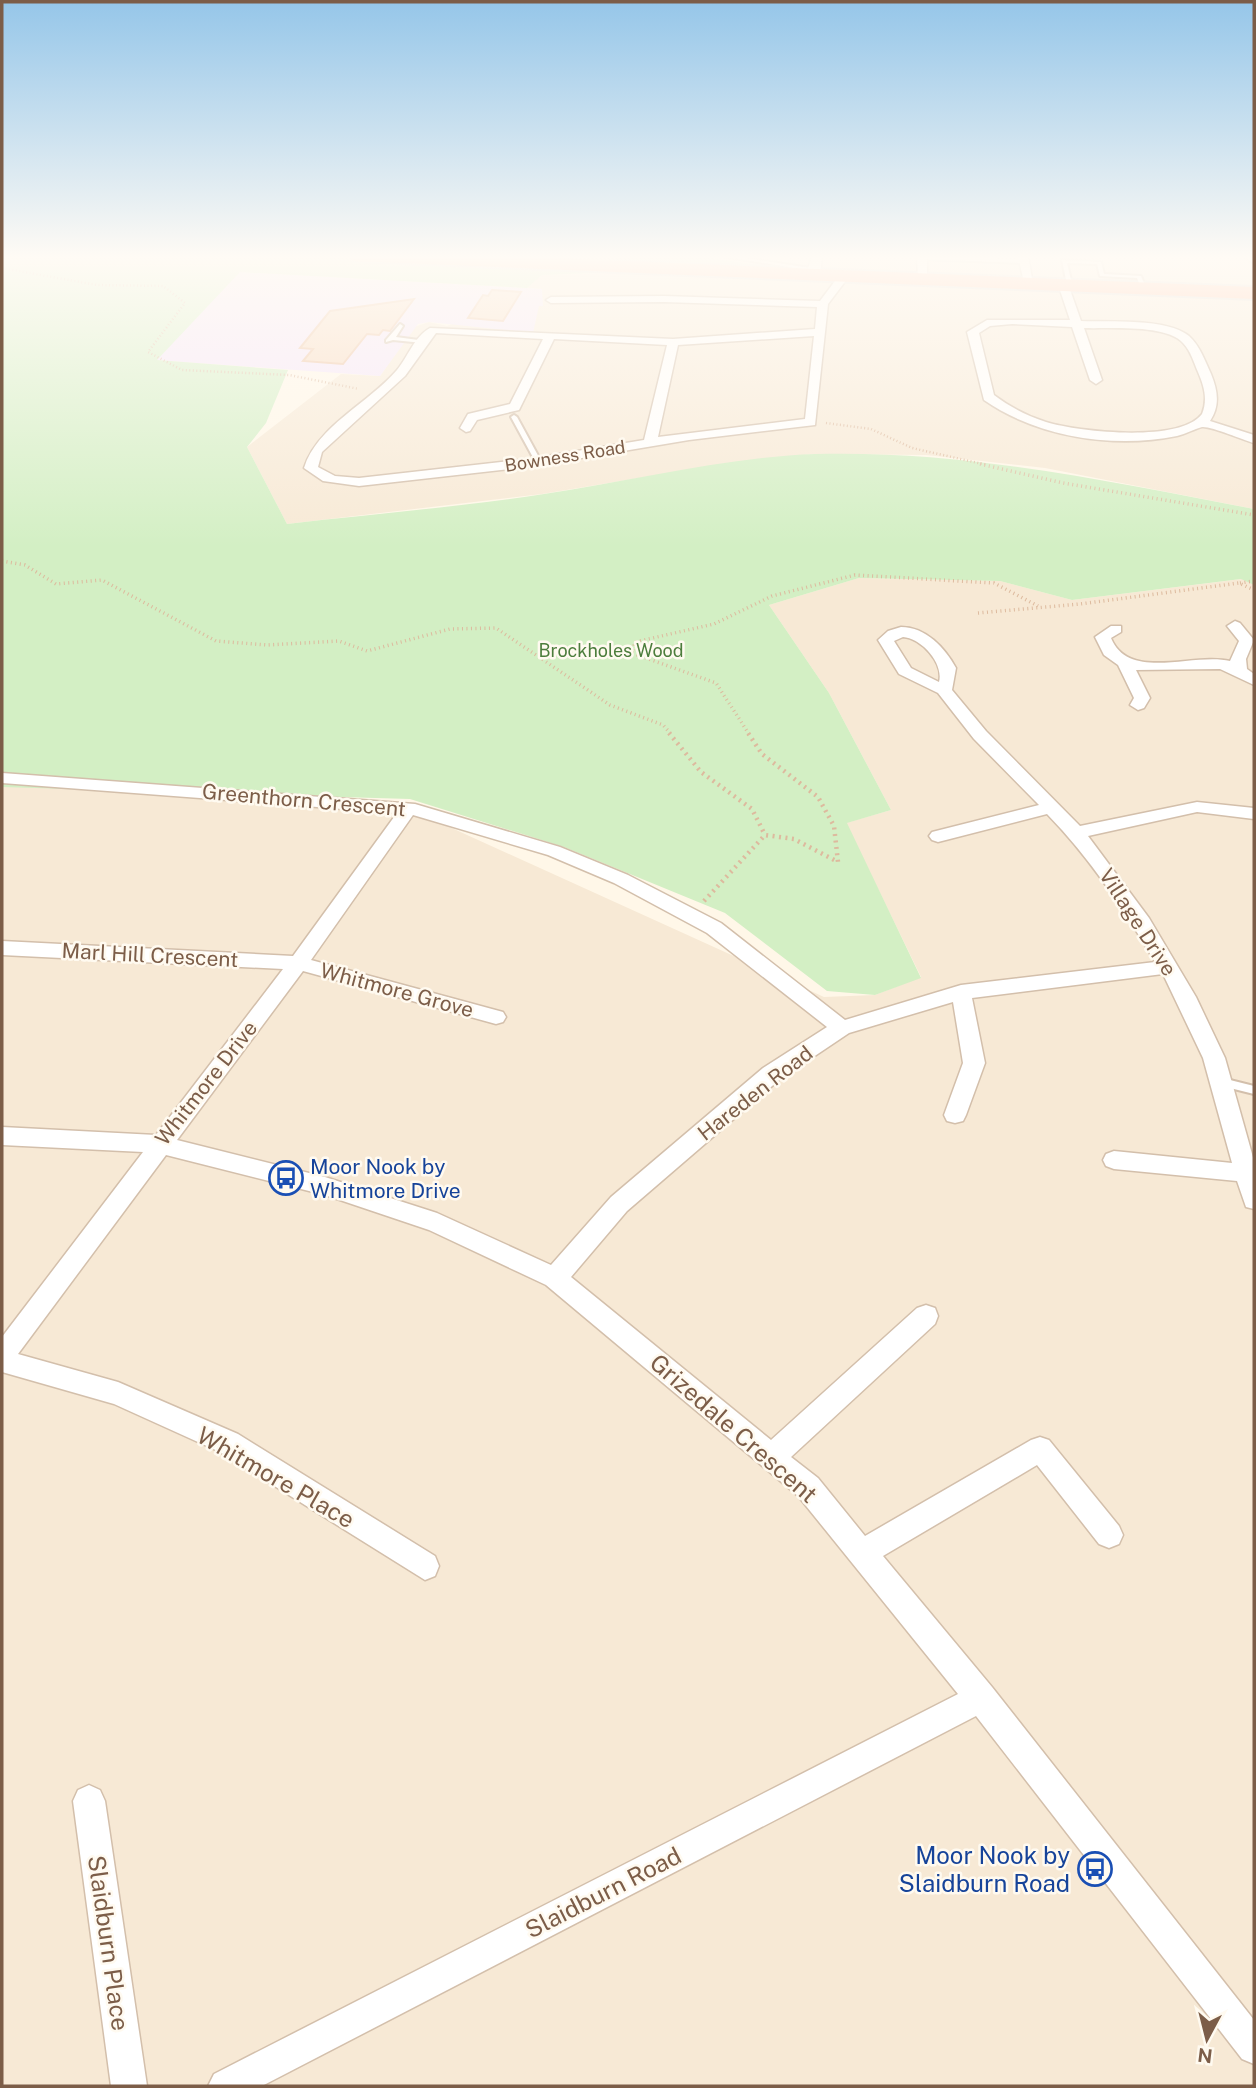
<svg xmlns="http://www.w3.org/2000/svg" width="1256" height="2088" font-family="'Public Sans',sans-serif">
<rect width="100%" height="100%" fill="#fff7e8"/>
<!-- residential -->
<path fill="#f7e9d5" d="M790,255H1254V289L1249,290L1254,300V509L1045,468L926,455L812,454L706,467L542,494L287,524L247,447L341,374L380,376L414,327L429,322L447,326L542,289L527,288L542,275L785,269Z
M859,578L1000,581L1072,600L1242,579L1254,585V2086H2V782L423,815L824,997L875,995L921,977L846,823L891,810L829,693L769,605Z"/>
<!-- education -->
<path fill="#f4e4fb" d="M240,272L542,289L543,306H539L533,333L429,322L418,324L380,376L156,360Z"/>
<!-- green -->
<path fill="#d3efc4" d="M2,255H356L597,273L542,275L527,288L240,272L157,360L288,370L266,423L247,447L287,524C372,514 459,507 544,494C631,481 728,457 815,454C965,450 1108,481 1254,509V585L1241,579L1072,600L1000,581L859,578L769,605L829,693L891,810L847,823L921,978L875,995L827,991L725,913L564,847L410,799L2,787Z
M469,255H689L786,269Z"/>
<!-- building -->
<path fill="#f7d7bc" stroke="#ecbe9b" stroke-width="2" d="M492,290L521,292L503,321L468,318L483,295L488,296Z
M414,299L390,331L383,330L379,335L367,334L343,364L303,361L313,349L300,348L330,311Z"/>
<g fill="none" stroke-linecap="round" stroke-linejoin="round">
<!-- lane casing -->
<g stroke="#d3bfab" stroke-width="4">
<path id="lane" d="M714,255H726L816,269L813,271Z
M922,256L1024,259L1027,261L1024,263L920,259Z
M1062,260L1101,262L1104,274L1141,276L1146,288L1141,289L1137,278L1100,276L1097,264L1067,263L1072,284L1067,285Z
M400,324L403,326L396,337L426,341L423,343L393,340L386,342V340Z
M514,415L517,417L541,461L540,462L535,461L511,417Z
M1222,1078L1254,1086V1094L1218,1085L1217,1082L1218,1079Z"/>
</g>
<!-- street casing -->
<g stroke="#d3bfab" stroke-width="3">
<path id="street" d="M812,255H822L820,276H812L808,269Z
M917,255H927V280L918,278Z
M1018,255H1028L1033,285L1024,283Z
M1243,255H1254V264Z
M841,273L850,275L828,304L815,425L689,440L528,467L359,486L323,481L304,468C317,426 369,403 397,370C408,357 414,337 430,328L673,339L815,329L817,307L664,302L551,303L546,300L551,297L664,296L820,301ZM436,333L543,339L510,404L468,414L460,428L466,432L470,431L477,420L519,410L554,339L667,345L644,440L528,459L359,478L335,476L318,467L322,452L405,376ZM814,336L805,419L658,437L678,345Z
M1063,281L1068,284L1081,321C1109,322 1168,318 1189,336C1200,346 1205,361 1211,374C1218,391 1220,406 1210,421L1254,435V443C1243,440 1211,426 1202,427C1194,429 1186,434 1177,436C1113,449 1037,437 984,400L967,332L987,320H1070L1058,284ZM1012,324L1072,327L1090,380L1096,384L1102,380L1084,328C1109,329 1166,324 1183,343C1191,351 1194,363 1198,372C1204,386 1208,399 1202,414C1180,443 1079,432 1046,422C1027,416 1010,407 994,395L979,333L990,326Z
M1235,621L1240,623L1254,640L1246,659L1247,669L1254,674V685L1220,669L1136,670L1150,698L1144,708L1138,710L1130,705L1134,698L1118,665L1104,655L1095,637L1111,626H1121V632L1111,638C1129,682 1194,652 1230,661L1239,641L1227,626Z
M901,627C926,627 945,648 956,668L952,690L986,731L1080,826L1197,802L1254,808V819L1197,812L1088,836L1149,918L1196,997L1225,1058L1254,1161V1209L1246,1207L1237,1181L1114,1169L1106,1166L1103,1160L1106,1154L1114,1151L1232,1163L1203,1058L1163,974L972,998L985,1063L966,1115L963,1121L955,1123L947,1121L944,1115L963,1063L953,1002L849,1033L779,1080L627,1211L571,1277L771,1440L917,1308L926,1305L935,1308L938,1316L935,1324L791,1457L818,1478L865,1536L1031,1440L1040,1437L1049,1440L1119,1526L1123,1535L1119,1544L1109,1548L1099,1544L1037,1465L883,1556L992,1687L1254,2020V2064L1242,2059L976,1716L262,2086H208L214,2074L958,1694L798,1496L546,1285L429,1230L325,1195L166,1155L18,1354L118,1382L238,1434L435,1556L439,1566L435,1576L425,1580L220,1452L114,1404L2,1372V1337L143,1152L2,1145V1127L156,1135L283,969L2,955V941L293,956L397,813L2,783V773L415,804L560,847L628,875L721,923L845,1020L961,985L1155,962C1124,909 1090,858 1047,814L938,842L932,840L929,836L932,832L1039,805L974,739L938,693L899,674L878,640L888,631ZM903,637C921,638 944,663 939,682L911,668L894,641ZM413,815L548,855L614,883L707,933L827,1027L763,1068L611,1197L551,1265L437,1213L325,1177L177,1140L303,971L496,1024L503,1022L506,1017L503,1012L311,960Z
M89,1785L100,1790L105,1801L147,2086H111L73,1801L78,1790Z"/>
</g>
<!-- highway casing -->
<g stroke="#ddd5cf" stroke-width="4">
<path id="highway" d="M345,255H481L1254,287V299L354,261Z"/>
</g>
<!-- path-far2 -->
<path stroke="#ddba9e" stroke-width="2.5" stroke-dasharray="1 2.5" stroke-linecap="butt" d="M2,268L97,285L163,286L185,303L148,352L182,370L289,375L359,389
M826,423L871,429L912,448L987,465"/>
<!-- path-far1 -->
<path stroke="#ddba9e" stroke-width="3.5" stroke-dasharray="1 3.5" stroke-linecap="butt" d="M980,464L1063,483L1254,515
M2,561L25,565L56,584L102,580L216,641L267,645L339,641L367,651L450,629L496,628L610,705L663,725L671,734
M1240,583L1254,581
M978,613L1080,604L1239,583L1254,590
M749,734L716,683L632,653L635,642L714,624L772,596L855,575L994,583L1038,606"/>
<!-- path -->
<path stroke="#ddba9e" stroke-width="4.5" stroke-dasharray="2 4.5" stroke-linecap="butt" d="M669,733L701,772L752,809L765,835
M704,901L765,835L794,839L838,862L834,826L818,797L762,754L748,733"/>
<!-- lane -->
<use href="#lane" fill="#fff" fill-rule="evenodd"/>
<!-- street -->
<use href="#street" fill="#fff" fill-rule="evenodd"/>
<!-- highway -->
<use href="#highway" fill="#ffb899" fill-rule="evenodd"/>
</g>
<!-- sky -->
<linearGradient id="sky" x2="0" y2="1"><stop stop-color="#95c6e9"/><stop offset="0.47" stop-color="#fffbf5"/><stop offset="1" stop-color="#fffbf5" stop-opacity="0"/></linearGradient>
<rect width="1256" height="547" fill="url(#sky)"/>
<!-- icons -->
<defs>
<g id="bus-ring" transform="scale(1.75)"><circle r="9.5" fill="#fffaf0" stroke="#1a4fb4" stroke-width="1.5"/><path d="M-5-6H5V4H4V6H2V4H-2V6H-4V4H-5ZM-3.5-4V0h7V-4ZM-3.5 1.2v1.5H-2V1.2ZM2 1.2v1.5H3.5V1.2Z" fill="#1a4fb4"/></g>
</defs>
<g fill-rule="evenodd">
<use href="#bus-ring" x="286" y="1178"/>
<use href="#bus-ring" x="1095" y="1869"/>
</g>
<g text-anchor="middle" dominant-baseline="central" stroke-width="5" stroke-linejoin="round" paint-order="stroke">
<!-- far-street labels -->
<g font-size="18" fill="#7c5d48" stroke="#fffaf0">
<text transform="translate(565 456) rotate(-9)">Bowness Road</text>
</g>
<!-- far-park labels -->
<g font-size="18" fill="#4c7d3c" stroke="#fffaf0">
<text x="611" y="650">Brockholes Wood</text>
</g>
<!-- street labels -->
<g font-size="21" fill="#7c5d48" stroke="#fffaf0">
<text transform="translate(304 800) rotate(5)">Greenthorn Crescent</text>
<text transform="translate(1138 922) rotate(57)">Village Drive</text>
<text transform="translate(150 955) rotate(3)">Marl Hill Crescent</text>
<text transform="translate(397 990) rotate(15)">Whitmore Grove</text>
<text transform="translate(206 1083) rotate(-52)">Whitmore Drive</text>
<text transform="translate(755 1093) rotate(-38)">Hareden Road</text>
</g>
<!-- transit labels -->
<g font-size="21" fill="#164399" stroke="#fffaf0" text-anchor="start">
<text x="310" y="1166">Moor Nook by<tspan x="310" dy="24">Whitmore Drive</tspan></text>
</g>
<!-- near-street labels -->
<g font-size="24" fill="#7c5d48" stroke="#fffaf0">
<text transform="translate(734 1428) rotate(41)">Grizedale Crescent</text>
<text transform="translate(276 1477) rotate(30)">Whitmore Place</text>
<text transform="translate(603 1892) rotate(-27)">Slaidburn Road</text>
<text transform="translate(109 1943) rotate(82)">Slaidburn Place</text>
</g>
<!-- near-transit labels -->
<g font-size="24" fill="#164399" stroke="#fffaf0" text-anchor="end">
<text x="1070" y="1855">Moor Nook by<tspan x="1070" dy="28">Slaidburn Road</tspan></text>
</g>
</g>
<!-- border -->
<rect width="1256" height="2088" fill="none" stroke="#7c5d48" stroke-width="7"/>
<!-- north arrow -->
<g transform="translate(1207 2039) rotate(187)" stroke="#fffaf0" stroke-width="5" paint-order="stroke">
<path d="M0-5L12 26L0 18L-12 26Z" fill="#7c5d48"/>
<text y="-10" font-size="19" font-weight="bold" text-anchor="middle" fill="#7c5d48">N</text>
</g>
</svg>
